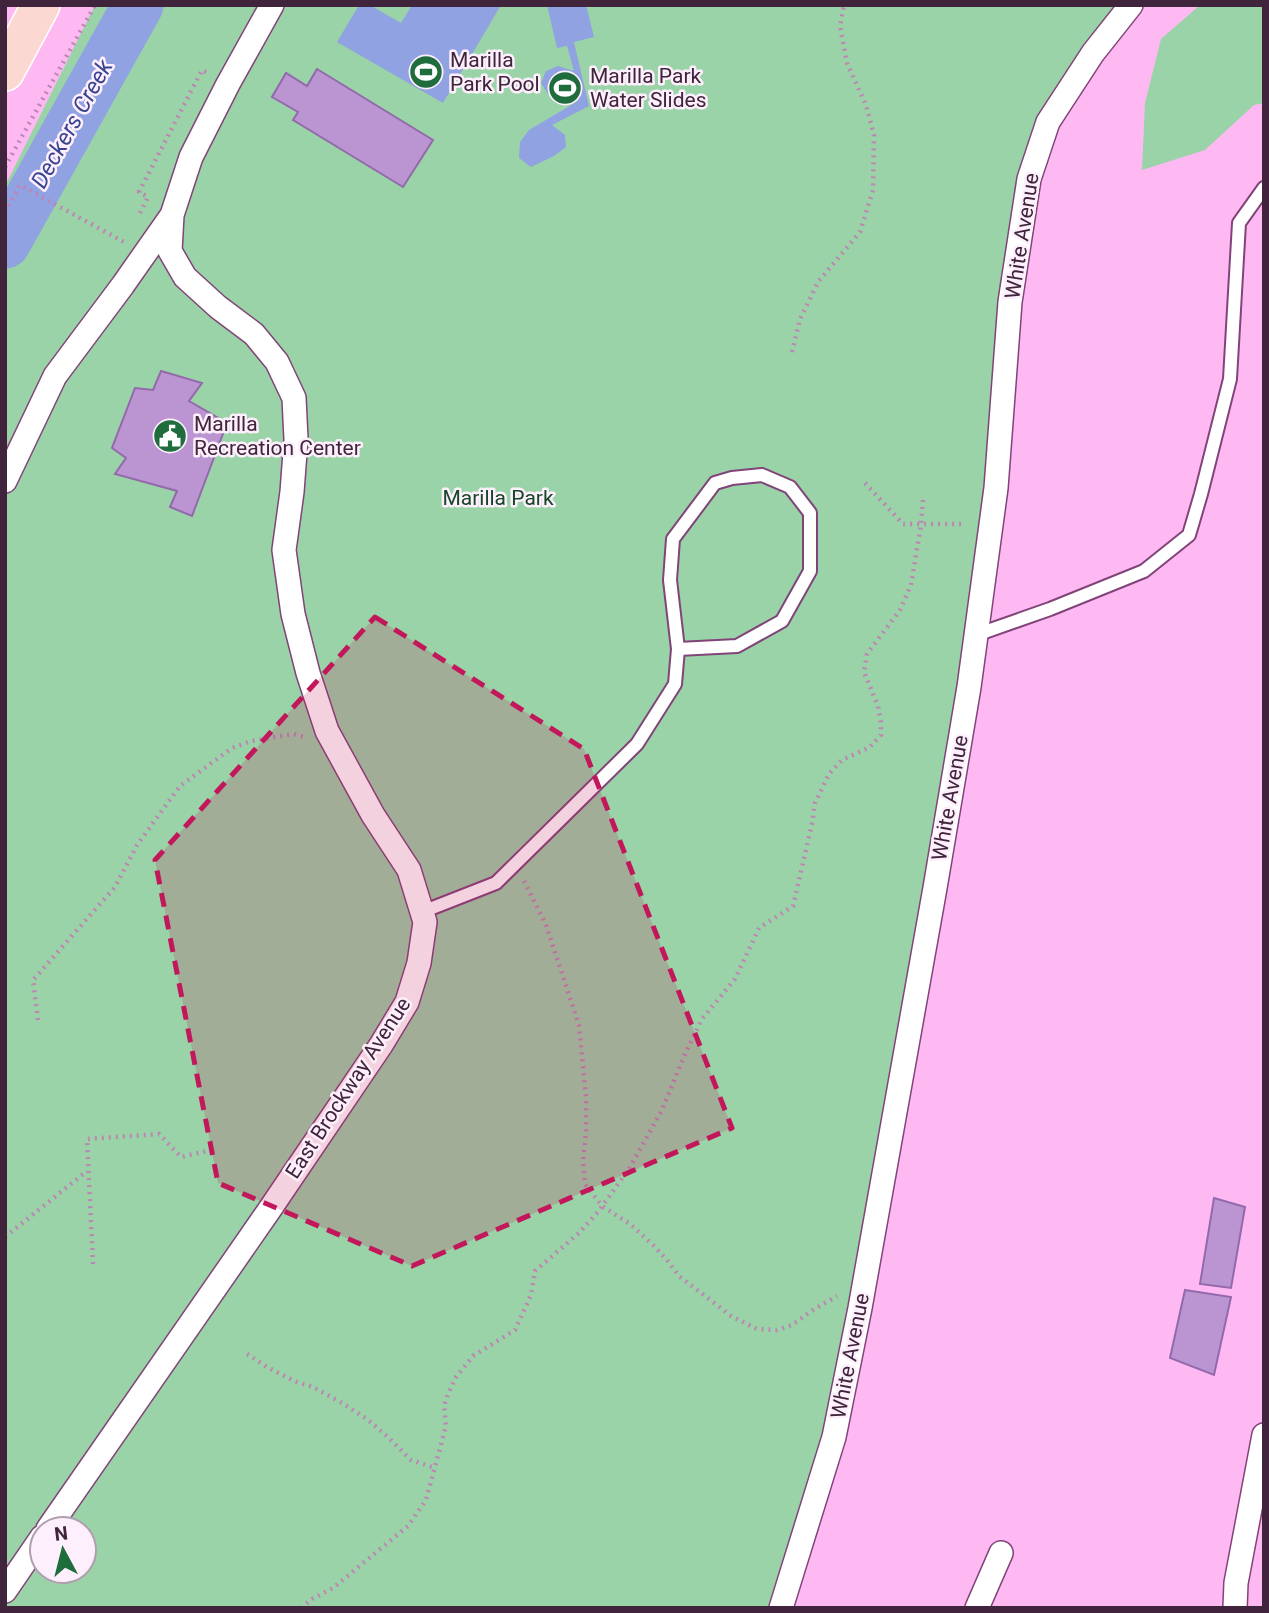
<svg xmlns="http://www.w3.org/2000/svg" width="1269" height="1613" font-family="Roboto,sans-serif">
<rect width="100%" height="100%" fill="#feb9f3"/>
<!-- green -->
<path fill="#9ad3a8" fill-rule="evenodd" d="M95,5H1131L1093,53L1029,179L996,488L860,1308L781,1608H5V186ZM42,1529H84V1571H42Z
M1200,5H1264V103L1254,105L1205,150L1142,170L1145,103L1161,39Z"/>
<!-- water -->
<path fill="#90a2e2" d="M359,5H370L401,23L412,5H501L443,103L337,42Z
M547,5H586L594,37L574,42L589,106L552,125L565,135L566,147L554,156L531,167L519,158L520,142L529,130L578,101L576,93L564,102L548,94L541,83L546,71L558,66L574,71L567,46L557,48Z"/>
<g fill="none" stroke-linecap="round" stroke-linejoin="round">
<!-- river -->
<path stroke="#90a2e2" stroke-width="51" d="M5,243L138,5"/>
</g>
<!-- building -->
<path fill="#ba95d2" stroke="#9369ac" stroke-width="2" d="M317,69L433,140L403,187L293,120L298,112L272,97L286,73L307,86Z
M161,371L202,383L189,401L227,423L192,516L170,507L177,491L115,474L126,458L112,448L135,388L153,390Z
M1214,1198L1245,1207L1231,1288L1200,1284Z
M1185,1290L1231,1297L1214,1375L1170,1358Z"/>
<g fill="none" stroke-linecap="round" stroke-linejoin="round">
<!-- lane casing -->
<g stroke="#804479" stroke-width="16">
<path id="lane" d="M976,635L1050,609L1144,571L1189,535L1201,494L1230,379L1239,223L1264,188
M422,912L496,883L637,744L675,684L678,649L670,580L673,539L715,483L732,478L762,475L790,487L810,513V571L782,621L737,646L678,649"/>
</g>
<!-- street casing -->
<g stroke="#804479" stroke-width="26">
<path id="street" d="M5,481L55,376L123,285L172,215
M48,1529L270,1209L381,1045L407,1002L419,963L425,922L409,870L373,815L327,731L308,673L293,614L284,550L292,492L296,439L294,398L277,362L254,334L218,307L185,277L170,251L172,215L191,157L228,84L272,5
M5,1591L42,1537
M781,1608L834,1437L860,1308L935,888L969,687L996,488L1010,302L1029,179L1048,122L1093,53L1131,5
M977,1608L1001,1553
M1235,1608L1236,1583L1264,1435"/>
</g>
<!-- primary casing -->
<g stroke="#fff" stroke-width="40">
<path id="primary" d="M5,72L41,5"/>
</g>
<!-- path -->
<path stroke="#bd86b4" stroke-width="4.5" stroke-dasharray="2 5" stroke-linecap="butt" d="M5,167L95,5
M5,212L20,185L124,242
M140,213L148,197L139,192L202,70L209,74
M792,352L800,319L818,282L860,232L873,190L874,135L866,105L847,63L840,26L844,5
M865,483L903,524H965
M524,881L546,925L579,1025L586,1097V1131L583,1162L585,1184L602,1206L630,1224L653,1245L667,1260L679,1276L731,1316L757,1329L777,1330L792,1325L813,1310L837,1296
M38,1020L33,980L115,887L137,845L180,786L232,748L251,741L294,734L304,737
M5,1237L87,1171
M93,1264L87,1139L159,1134L181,1157L211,1150
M247,1354L267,1367L294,1381L313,1387L342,1403L367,1419L389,1438L411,1460L435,1468
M301,1608L312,1599L333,1588L408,1526L426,1500L446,1426L444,1406L448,1394L456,1377L473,1356L515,1330L531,1295L535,1271L579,1233L597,1213L629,1169L662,1110L684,1056L702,1019L735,979L759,928L793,906L812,824L815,803L829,774L842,760L870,747L881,735V723L878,706L864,672L867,654L900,610L911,585L921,525L923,500"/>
<!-- lane -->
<use href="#lane" stroke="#fff" stroke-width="12"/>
<!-- street -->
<use href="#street" stroke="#fff" stroke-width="23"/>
<!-- primary -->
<use href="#primary" stroke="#fbd8d1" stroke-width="37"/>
</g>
<!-- marked area -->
<path fill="#c2185b" fill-opacity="0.2" stroke="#c2185b" stroke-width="5" stroke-dasharray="14 9" stroke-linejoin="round" d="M375,617L584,749L732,1128L412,1266L218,1183L155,860Z"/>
<!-- icons -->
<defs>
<g id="stadium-disc" transform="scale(1.75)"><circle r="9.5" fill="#1f6c3c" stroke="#fdeffb"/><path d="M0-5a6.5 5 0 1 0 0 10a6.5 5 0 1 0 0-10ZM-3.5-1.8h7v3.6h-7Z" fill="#fff"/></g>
<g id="civic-disc" transform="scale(1.75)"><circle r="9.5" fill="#1f6c3c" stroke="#fdeffb"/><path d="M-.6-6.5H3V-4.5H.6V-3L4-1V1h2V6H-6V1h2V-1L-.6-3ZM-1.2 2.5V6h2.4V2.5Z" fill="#fff"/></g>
</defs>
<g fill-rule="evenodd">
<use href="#stadium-disc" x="426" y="72"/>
<use href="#stadium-disc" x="565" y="88"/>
<use href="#civic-disc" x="170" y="436"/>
</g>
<g text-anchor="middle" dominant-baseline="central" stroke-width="5" stroke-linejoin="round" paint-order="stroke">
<!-- poi labels -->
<g font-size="21" fill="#3f243b" stroke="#fdeffb" text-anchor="start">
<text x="450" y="60">Marilla<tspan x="450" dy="24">Park Pool</tspan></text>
<text x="590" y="76">Marilla Park<tspan x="590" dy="24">Water Slides</tspan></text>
<text x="194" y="424">Marilla<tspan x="194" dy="24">Recreation Center</tspan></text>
</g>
<!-- street labels -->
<g font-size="21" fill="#3f243b" stroke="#fdeffb">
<text transform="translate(1022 236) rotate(-81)">White Avenue</text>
<text transform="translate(950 798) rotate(-80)">White Avenue</text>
<text transform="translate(348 1088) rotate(-57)">East Brockway Avenue</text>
<text transform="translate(850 1356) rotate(-79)">White Avenue</text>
</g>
<!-- park labels -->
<g font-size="21" fill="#164627" stroke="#fdeffb">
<text x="498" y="498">Marilla Park</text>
</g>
<!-- water labels -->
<g font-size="23" font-style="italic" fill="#364590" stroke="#fdeffb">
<text transform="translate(72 124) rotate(-61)">Deckers Creek</text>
</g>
</g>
<!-- border -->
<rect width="1269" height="1613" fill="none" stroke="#3f243b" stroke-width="14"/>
<!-- north arrow -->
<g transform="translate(63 1550) rotate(353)"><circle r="33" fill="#fdeffb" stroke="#b19eae" stroke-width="2"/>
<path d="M0-5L12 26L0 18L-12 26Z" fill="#1f6c3c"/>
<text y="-10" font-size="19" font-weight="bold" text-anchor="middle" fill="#3f243b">N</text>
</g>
</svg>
